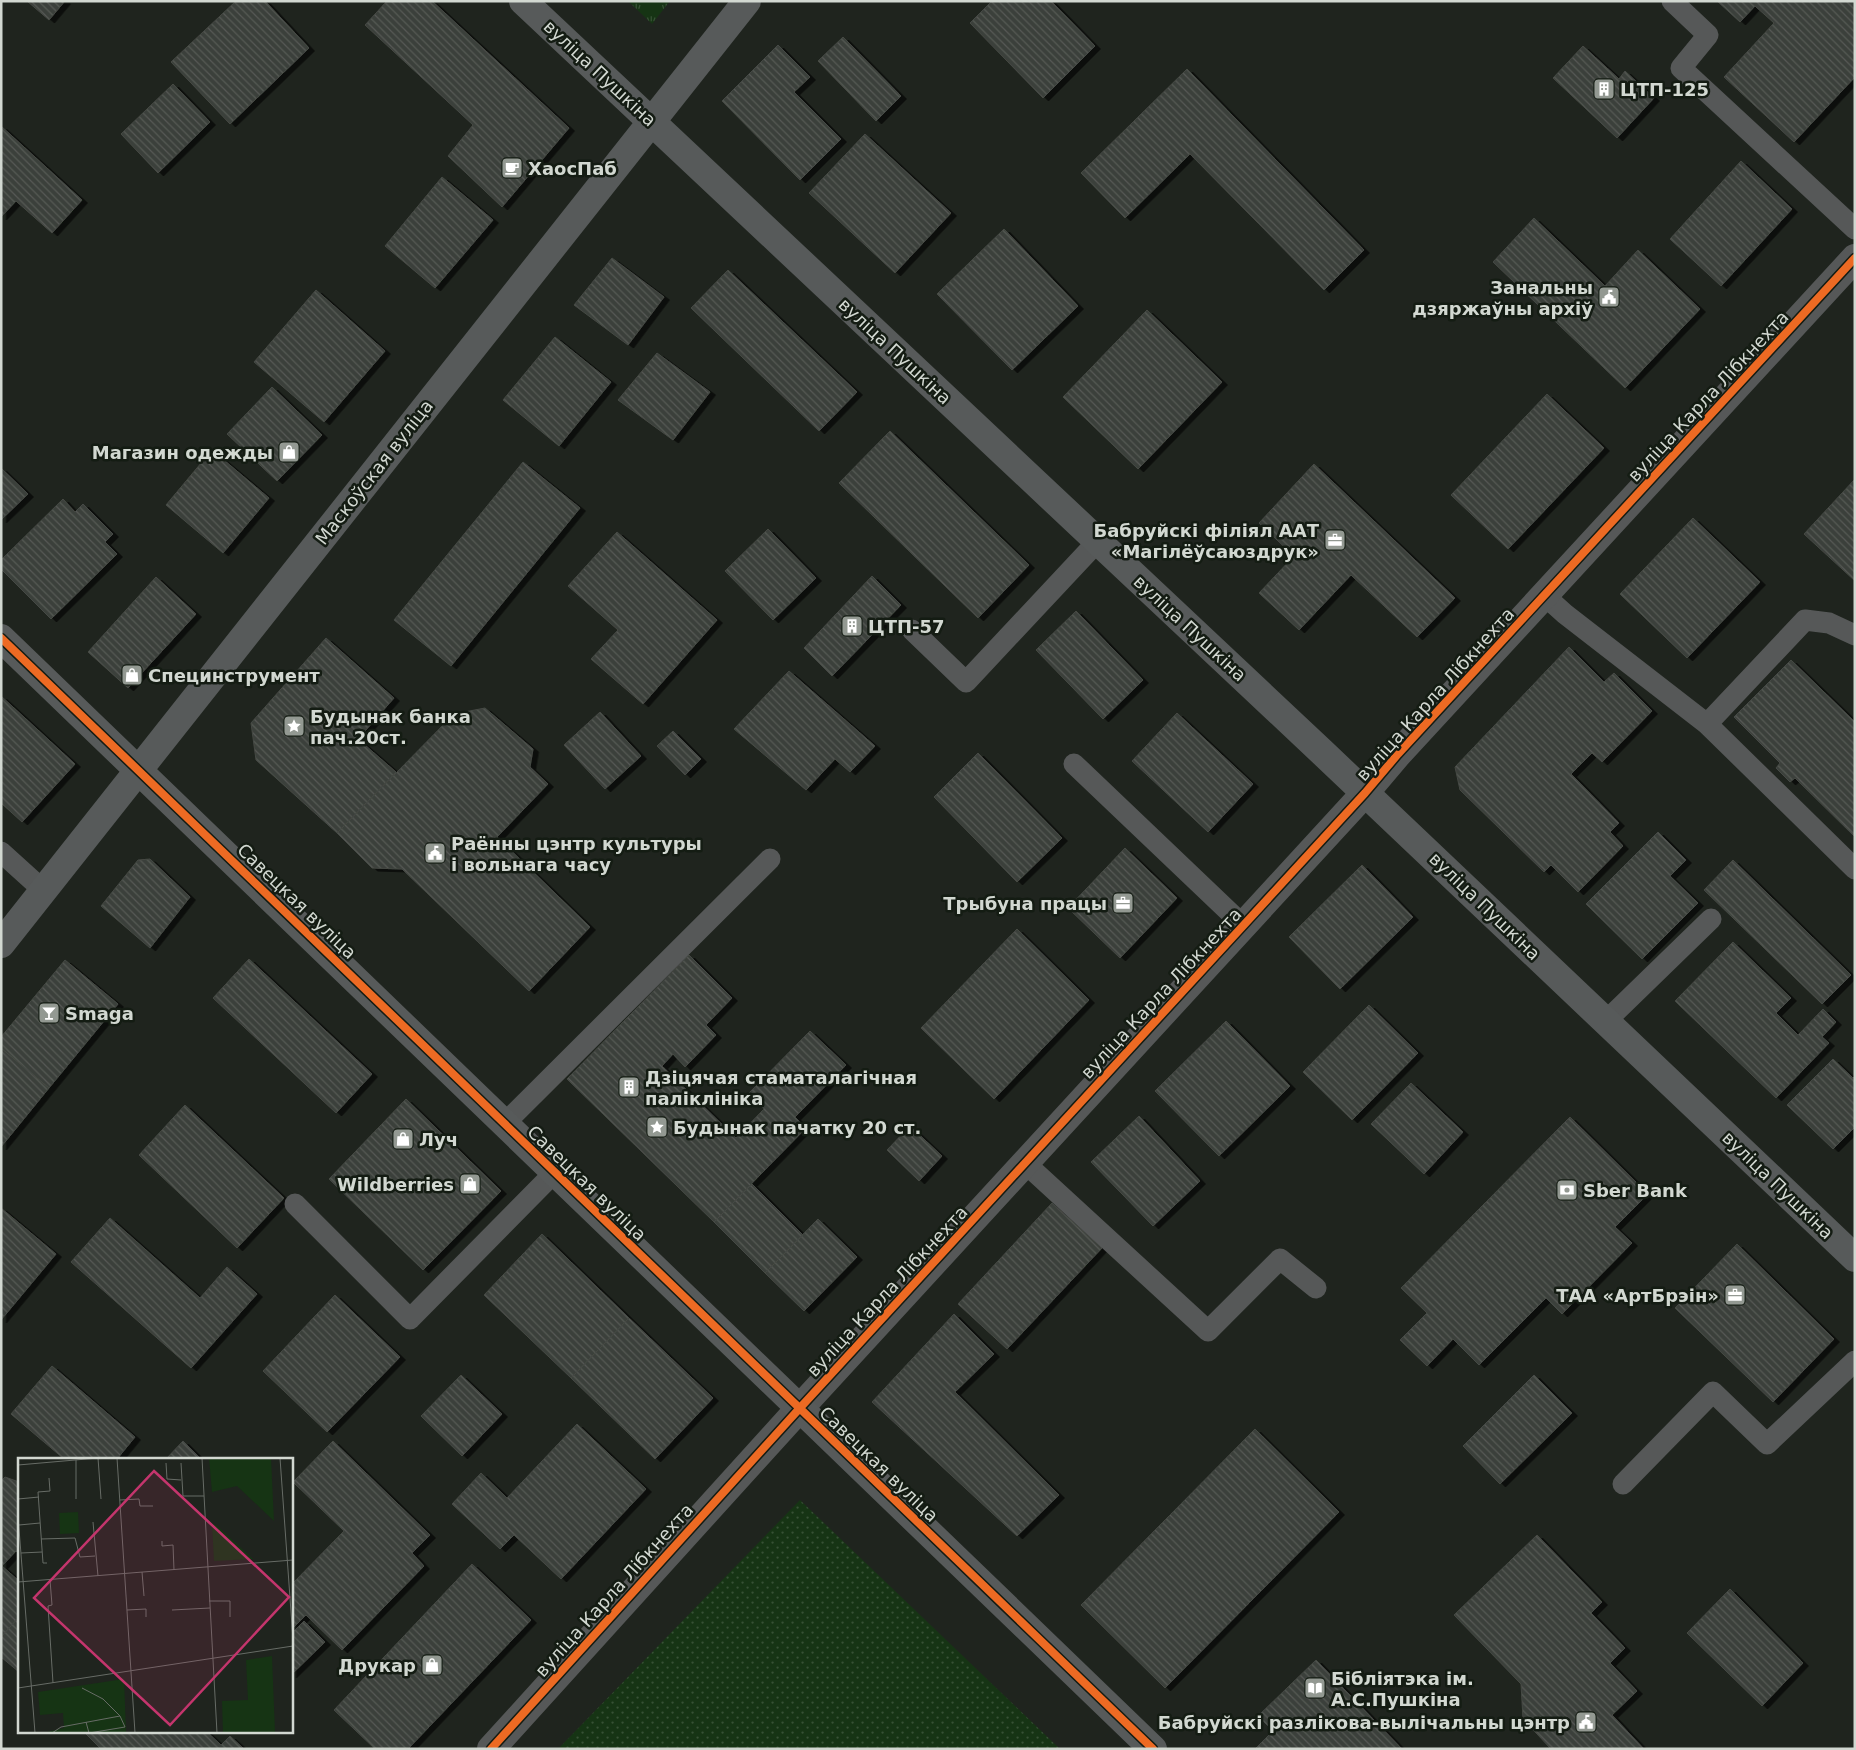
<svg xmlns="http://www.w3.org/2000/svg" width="1856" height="1750" font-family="'DejaVu Sans',sans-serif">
<defs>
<pattern id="grass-dots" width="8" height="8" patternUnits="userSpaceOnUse" patternTransform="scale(1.25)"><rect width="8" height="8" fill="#163414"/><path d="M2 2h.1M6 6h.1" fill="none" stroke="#375135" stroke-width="1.8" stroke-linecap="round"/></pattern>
<pattern id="park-tufts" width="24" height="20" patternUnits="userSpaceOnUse" patternTransform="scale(1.25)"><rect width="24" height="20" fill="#163414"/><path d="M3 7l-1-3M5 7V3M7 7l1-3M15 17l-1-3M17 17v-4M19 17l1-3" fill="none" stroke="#375135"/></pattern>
<pattern id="building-back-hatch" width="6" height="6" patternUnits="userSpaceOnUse" patternTransform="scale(1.25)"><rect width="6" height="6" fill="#3b3f3a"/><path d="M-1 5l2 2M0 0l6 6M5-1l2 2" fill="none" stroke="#565a55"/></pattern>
<filter id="shadow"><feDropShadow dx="5.5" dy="3" stdDeviation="0" flood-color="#0009"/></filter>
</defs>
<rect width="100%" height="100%" fill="#1f241e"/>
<!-- grass -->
<path fill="url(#grass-dots)" d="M800,1500L1060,1749H558Z"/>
<!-- park -->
<path fill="url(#park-tufts)" d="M628,1H670L652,24Z"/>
<!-- building -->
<path fill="url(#building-back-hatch)" stroke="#454944" filter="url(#shadow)" d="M27,1H65L49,20Z
M236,1H265L309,48L230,124L171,62Z
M387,1H432L569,128L502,207L448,156L473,125L365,25Z
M992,1H1051L1095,46L1043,98L970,23Z
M1717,1H1855V77L1794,142L1724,77L1774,23L1755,6L1740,22Z
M843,37L901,96L876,121L818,61Z
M778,45L810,77L794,92L841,139L800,180L722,101Z
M1583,46L1619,79L1625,71L1654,98L1617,138L1553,78Z
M1187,69L1364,250L1324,290L1190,154L1125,218L1081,173Z
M173,84L210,122L158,173L121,134Z
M1,126L82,200L52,233L16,201L1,217Z
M865,134L951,213L895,273L809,193Z
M1741,161L1792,209L1721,286L1670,239Z
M442,177L493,220L435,288L385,246Z
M1534,218L1605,286L1638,250L1700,309L1625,388L1493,262Z
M1004,229L1078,306L1012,370L937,294Z
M612,258L664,297L628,345L574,305Z
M728,270L857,392L819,431L691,308Z
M316,290L385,351L324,422L254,362Z
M1147,310L1222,382L1138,469L1063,397Z
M555,337L611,382L559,446L503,400Z
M657,353L710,392L673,440L618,400Z
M272,387L322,435L277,481L227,434Z
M1547,394L1604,448L1508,549L1451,495Z
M890,431L1029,565L978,618L839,483Z
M212,450L269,498L223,553L166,505Z
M523,462L580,508L451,666L394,620Z
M1314,464L1455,598L1417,637L1351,575L1299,630L1259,593L1294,556L1259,523Z
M1,468L28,494L1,520Z
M1855,479V581L1804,534Z
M63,499L75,512L83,504L113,534L105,542L117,554L51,619L1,569V560Z
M1693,518L1760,582L1687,658L1620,594Z
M768,529L816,578L773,620L725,571Z
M617,532L717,620L643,704L591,659L618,630L568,586Z
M872,576L901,605L832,676L804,648Z
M156,577L196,614L128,688L88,652Z
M1076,611L1143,680L1103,719L1036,650Z
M326,638L394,698L358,739L396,772L337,833L256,760L251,723Z
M1569,647L1604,682L1614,673L1652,711L1602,762L1592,753L1571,774L1619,823L1610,832L1623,846L1578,892L1551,865L1544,872L1460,790L1455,767Z
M1791,660L1855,722V837L1795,778L1790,782L1776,768L1780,763L1734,717Z
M789,671L875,746L850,772L835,759L806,790L734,729Z
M1,696L75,764L22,822L1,803Z
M485,708L533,749L530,767L548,784L497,837L590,927L529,991L402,869L372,868L337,833L454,714Z
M600,712L641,756L605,789L564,745Z
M1177,713L1253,784L1208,832L1132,761Z
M673,731L701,759L685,775L657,746Z
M978,753L1062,838L1017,882L934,797Z
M1658,832L1686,860L1670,876L1698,903L1642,959L1586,904Z
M1125,848L1177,898L1120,958L1068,908Z
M150,859L190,897L150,948L101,906L138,860Z
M1733,860L1851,975L1822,1004L1704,890Z
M1362,865L1413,917L1340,989L1289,937Z
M1017,929L1089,1000L994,1099L921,1028Z
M1733,942L1791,998L1776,1013L1798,1035L1823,1009L1836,1022L1822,1037L1829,1043L1776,1098L1675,1001Z
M689,955L732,998L706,1025L716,1035L685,1067L673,1054L662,1066L736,1138L764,1109L748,1094L810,1031L846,1065L795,1117L806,1128L714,1222L567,1079Z
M249,959L372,1074L336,1113L213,998Z
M65,960L118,1004L49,1088L1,1048V1037Z
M1369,1005L1418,1053L1352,1120L1303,1072Z
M1226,1021L1290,1086L1219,1156L1155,1091Z
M1,1048L49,1088L1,1147Z
M1833,1059L1853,1078L1855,1076V1127L1833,1149L1787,1105Z
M1411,1083L1463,1132L1424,1174L1371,1124Z
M406,1099L501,1191L423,1270L329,1179Z
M185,1105L284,1198L237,1248L139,1155Z
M1139,1116L1200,1181L1153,1226L1091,1162Z
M1570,1117L1648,1194L1615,1227L1632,1243L1562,1314L1546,1298L1479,1365L1453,1339L1427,1366L1400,1340L1427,1313L1401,1288Z
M910,1126L942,1156L919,1181L887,1150Z
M752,1184L803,1235L765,1273L714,1222Z
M1052,1203L1102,1248L1007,1349L958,1304Z
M1,1208L56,1254L1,1320Z
M110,1218L200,1298L227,1267L257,1294L191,1368L71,1262Z
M818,1219L857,1257L804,1311L765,1273Z
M542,1234L629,1318L571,1378L484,1295Z
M1737,1244L1834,1339L1773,1402L1675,1308Z
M335,1295L400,1357L327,1432L263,1371Z
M954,1314L994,1354L955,1392L1059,1495L1017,1536L872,1402Z
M629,1318L713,1398L655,1459L571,1378Z
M52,1366L135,1437L117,1459H64L11,1414Z
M461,1375L502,1414L462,1456L421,1416Z
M1534,1375L1572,1413L1500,1484L1463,1446Z
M577,1424L646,1489L561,1579L514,1535L500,1549L452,1504L481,1473L507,1498Z
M1255,1429L1339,1512L1165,1688L1081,1605Z
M183,1441L201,1459H166Z
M333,1441L430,1535L412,1553L424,1566L342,1650L306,1615L291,1630V1585L344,1531L293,1482Z
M5,1477L19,1482V1553L16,1551L2,1566L19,1581V1617L1,1637V1481Z
M1537,1535L1602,1602L1591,1613L1625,1648L1610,1663L1637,1691L1612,1715L1644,1749H1551L1523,1719L1521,1684L1454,1615Z
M472,1564L531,1620L408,1749H375L334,1710Z
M1730,1589L1803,1663L1762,1706L1687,1633Z
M19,1617V1672L1,1657V1637Z
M304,1621L325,1642L291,1675V1634Z
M1316,1660L1402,1749H1255L1273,1731L1258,1716Z
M83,1731H206L221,1745L230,1736L244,1749H101Z"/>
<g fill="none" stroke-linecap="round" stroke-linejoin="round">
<!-- lane -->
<path stroke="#565858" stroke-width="21" d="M1672,1L1708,35L1681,68L1855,229
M1545,596L1565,614L1707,724L1855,869
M912,630L966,682L1098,541
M1707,724L1805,620L1829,623L1855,635
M1074,764L1243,925
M1,852L43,890
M1606,1021L1711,919
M504,1124L770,859
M1025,1163L1208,1331L1280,1259L1316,1288
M295,1204L410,1319L555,1172
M1623,1484L1713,1392L1767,1444L1855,1361"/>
<!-- street -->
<path stroke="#565858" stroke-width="28" d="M491,1749L799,1409L1365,793L1398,754L1855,258"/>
<!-- secondary -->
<path stroke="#575a5a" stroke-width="28" d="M523,1L1322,752L1855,1258
M1,638L1153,1749
M1,944L747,1"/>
<!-- cycleway casing -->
<g stroke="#141c13" stroke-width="11">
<path id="cycleway" d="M1,638L1153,1749
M491,1749L799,1409L1365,793L1398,754L1855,258"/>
</g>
<!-- cycleway -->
<use href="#cycleway" stroke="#ed6a23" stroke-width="8"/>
</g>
<!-- icons -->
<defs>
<g id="building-square" transform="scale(1.125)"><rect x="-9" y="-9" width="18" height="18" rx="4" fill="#939992" stroke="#141c13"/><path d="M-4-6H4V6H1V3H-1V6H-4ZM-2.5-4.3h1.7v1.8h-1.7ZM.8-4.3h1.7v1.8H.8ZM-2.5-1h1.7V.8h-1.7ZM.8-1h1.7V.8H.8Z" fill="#fff"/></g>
<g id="cafe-square" transform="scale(1.125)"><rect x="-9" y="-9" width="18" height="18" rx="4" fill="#939992" stroke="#141c13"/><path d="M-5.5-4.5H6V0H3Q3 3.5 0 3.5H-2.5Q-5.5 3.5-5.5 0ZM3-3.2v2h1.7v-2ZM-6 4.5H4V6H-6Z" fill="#fff"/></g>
<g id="civic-square" transform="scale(1.125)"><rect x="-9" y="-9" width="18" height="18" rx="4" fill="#939992" stroke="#141c13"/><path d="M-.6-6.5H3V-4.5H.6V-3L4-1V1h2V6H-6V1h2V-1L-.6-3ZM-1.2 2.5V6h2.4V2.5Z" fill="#fff"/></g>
<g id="shop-square" transform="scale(1.125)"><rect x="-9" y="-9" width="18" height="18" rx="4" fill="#939992" stroke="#141c13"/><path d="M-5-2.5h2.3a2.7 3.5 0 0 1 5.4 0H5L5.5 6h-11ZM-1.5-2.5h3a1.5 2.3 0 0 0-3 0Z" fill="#fff"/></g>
<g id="office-square" transform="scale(1.125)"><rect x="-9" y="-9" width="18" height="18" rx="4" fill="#939992" stroke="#141c13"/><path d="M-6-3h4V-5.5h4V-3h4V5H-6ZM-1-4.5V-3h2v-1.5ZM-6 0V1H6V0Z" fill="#fff"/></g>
<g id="sight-square" transform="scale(1.125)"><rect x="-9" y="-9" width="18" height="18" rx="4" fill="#939992" stroke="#141c13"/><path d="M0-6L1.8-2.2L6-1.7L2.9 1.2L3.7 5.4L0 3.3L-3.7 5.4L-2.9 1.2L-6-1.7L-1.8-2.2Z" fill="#fff"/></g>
<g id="bar-square" transform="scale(1.125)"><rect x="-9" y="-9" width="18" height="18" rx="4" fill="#939992" stroke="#141c13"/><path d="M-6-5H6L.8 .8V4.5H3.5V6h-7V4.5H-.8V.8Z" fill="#fff"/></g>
<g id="bank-square" transform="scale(1.125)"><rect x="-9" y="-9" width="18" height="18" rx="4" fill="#939992" stroke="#141c13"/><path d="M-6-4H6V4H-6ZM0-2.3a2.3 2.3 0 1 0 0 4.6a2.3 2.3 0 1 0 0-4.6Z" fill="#fff"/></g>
<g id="library-square" transform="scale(1.125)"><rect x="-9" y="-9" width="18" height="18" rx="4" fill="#939992" stroke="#141c13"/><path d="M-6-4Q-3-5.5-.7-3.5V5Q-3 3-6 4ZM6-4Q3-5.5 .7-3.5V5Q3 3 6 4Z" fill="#fff"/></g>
</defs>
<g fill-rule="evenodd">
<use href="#building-square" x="1604" y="89"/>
<use href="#cafe-square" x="512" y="168"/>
<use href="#civic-square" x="1609" y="297"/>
<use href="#shop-square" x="289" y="452"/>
<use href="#office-square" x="1335" y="540"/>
<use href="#building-square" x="852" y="626"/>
<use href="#shop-square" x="132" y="675"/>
<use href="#sight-square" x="294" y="726"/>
<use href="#civic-square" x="435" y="853"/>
<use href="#office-square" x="1123" y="903"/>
<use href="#bar-square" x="49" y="1013"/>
<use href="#building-square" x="629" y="1087"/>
<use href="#sight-square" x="657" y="1127"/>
<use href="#shop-square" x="403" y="1139"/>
<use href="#shop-square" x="470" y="1184"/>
<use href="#bank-square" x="1567" y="1190"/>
<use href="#office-square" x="1735" y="1295"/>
<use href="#shop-square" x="432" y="1665"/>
<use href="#library-square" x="1315" y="1688"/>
<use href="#civic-square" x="1586" y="1722"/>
</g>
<g text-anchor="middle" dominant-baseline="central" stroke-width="5" stroke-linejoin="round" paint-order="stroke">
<!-- street labels -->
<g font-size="18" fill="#d2d8d1" stroke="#141c13">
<text transform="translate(600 73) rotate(43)">вуліца Пушкіна</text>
<text transform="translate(895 351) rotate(43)">вуліца Пушкіна</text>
<text transform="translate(1708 396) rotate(-47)">вуліца Карла Лібкнехта</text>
<text transform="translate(374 472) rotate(-52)">Маскоўская вуліца</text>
<text transform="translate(1190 628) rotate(43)">вуліца Пушкіна</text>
<text transform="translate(1435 694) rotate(-48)">вуліца Карла Лібкнехта</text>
<text transform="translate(297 901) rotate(44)">Савецкая вуліца</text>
<text transform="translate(1485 906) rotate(44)">вуліца Пушкіна</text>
<text transform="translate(1161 993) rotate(-47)">вуліца Карла Лібкнехта</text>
<text transform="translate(587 1183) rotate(44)">Савецкая вуліца</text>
<text transform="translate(1778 1185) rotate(44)">вуліца Пушкіна</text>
<text transform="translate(887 1291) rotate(-47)">вуліца Карла Лібкнехта</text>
<text transform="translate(879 1464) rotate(44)">Савецкая вуліца</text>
<text transform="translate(614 1590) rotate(-48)">вуліца Карла Лібкнехта</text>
</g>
<!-- poi labels -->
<g font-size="18" font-weight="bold" fill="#d2d8d1" stroke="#141c13" text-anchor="start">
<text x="1620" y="89">ЦТП-125</text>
<text x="528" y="168">ХаосПаб</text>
<text x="1593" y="287" text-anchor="end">Занальны<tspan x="1593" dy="21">дзяржаўны архіў</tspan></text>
<text x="273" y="452" text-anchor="end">Магазин одежды</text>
<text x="1319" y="530" text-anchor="end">Бабруйскі філіял ААТ<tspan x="1319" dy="21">«Магілёўсаюздрук»</tspan></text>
<text x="868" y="626">ЦТП-57</text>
<text x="148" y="675">Специнструмент</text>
<text x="310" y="716">Будынак банка<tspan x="310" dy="21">пач.20ст.</tspan></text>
<text x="451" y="843">Раённы цэнтр культуры<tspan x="451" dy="21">і вольнага часу</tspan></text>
<text x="1107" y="903" text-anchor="end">Трыбуна працы</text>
<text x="65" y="1013">Smaga</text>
<text x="645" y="1077">Дзіцячая стаматалагічная<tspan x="645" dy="21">паліклініка</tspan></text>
<text x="673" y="1127">Будынак пачатку 20 ст.</text>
<text x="419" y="1139">Луч</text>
<text x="454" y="1184" text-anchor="end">Wildberries</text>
<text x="1583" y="1190">Sber Bank</text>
<text x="1719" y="1295" text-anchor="end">ТАА «АртБрэін»</text>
<text x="416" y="1665" text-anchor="end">Друкар</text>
<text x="1331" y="1678">Бібліятэка ім.<tspan x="1331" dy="21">А.С.Пушкіна</tspan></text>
<text x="1570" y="1722" text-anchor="end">Бабруйскі разлікова-вылічальны цэнтр</text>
</g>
</g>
<!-- overview -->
<g transform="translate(18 1458)">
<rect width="275" height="275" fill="#1f241e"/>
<path d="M194,66L198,67L235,101L196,103Z" fill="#163414"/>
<path d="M191,0H253L256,63L219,28L194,34ZM60,54L61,75L42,76L41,55ZM254,198L257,274L205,275L204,243L230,242L228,202ZM106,221L108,274L25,275L46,270L45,255L22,257L20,234Z" fill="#163414"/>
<path fill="none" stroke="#676c66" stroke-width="1" d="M80,0L83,41M99,0L117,275M184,0L199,275M262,0L275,182M148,5L149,21L163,22M163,5L165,38H186M0,7L80,0M0,41L21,39M58,41V2M102,42L121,41L122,48H135M0,58L17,275M75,64L80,118M1,67L22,65M23,81L57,80L62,99L77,98M144,83V88L155,87L156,112M3,95L24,94M29,105H25L20,34L32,33L31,20M124,114L126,138M32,122L34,147L30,148L35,225M0,124L275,102M191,143H212V159M109,152L128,151V159M154,152L192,150M0,230L275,188M64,230L85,241L102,258L107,269L71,275L68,264M34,275L43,269L102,258"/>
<path fill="#c4356d" fill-opacity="0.15" stroke="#c4356d" stroke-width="2.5" d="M136,13L271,139L152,267L16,140Z"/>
<rect width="275" height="275" fill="none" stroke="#d2d8d1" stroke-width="2.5"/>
</g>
<!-- border -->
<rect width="1856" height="1750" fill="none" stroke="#d2d8d1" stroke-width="5"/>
</svg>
